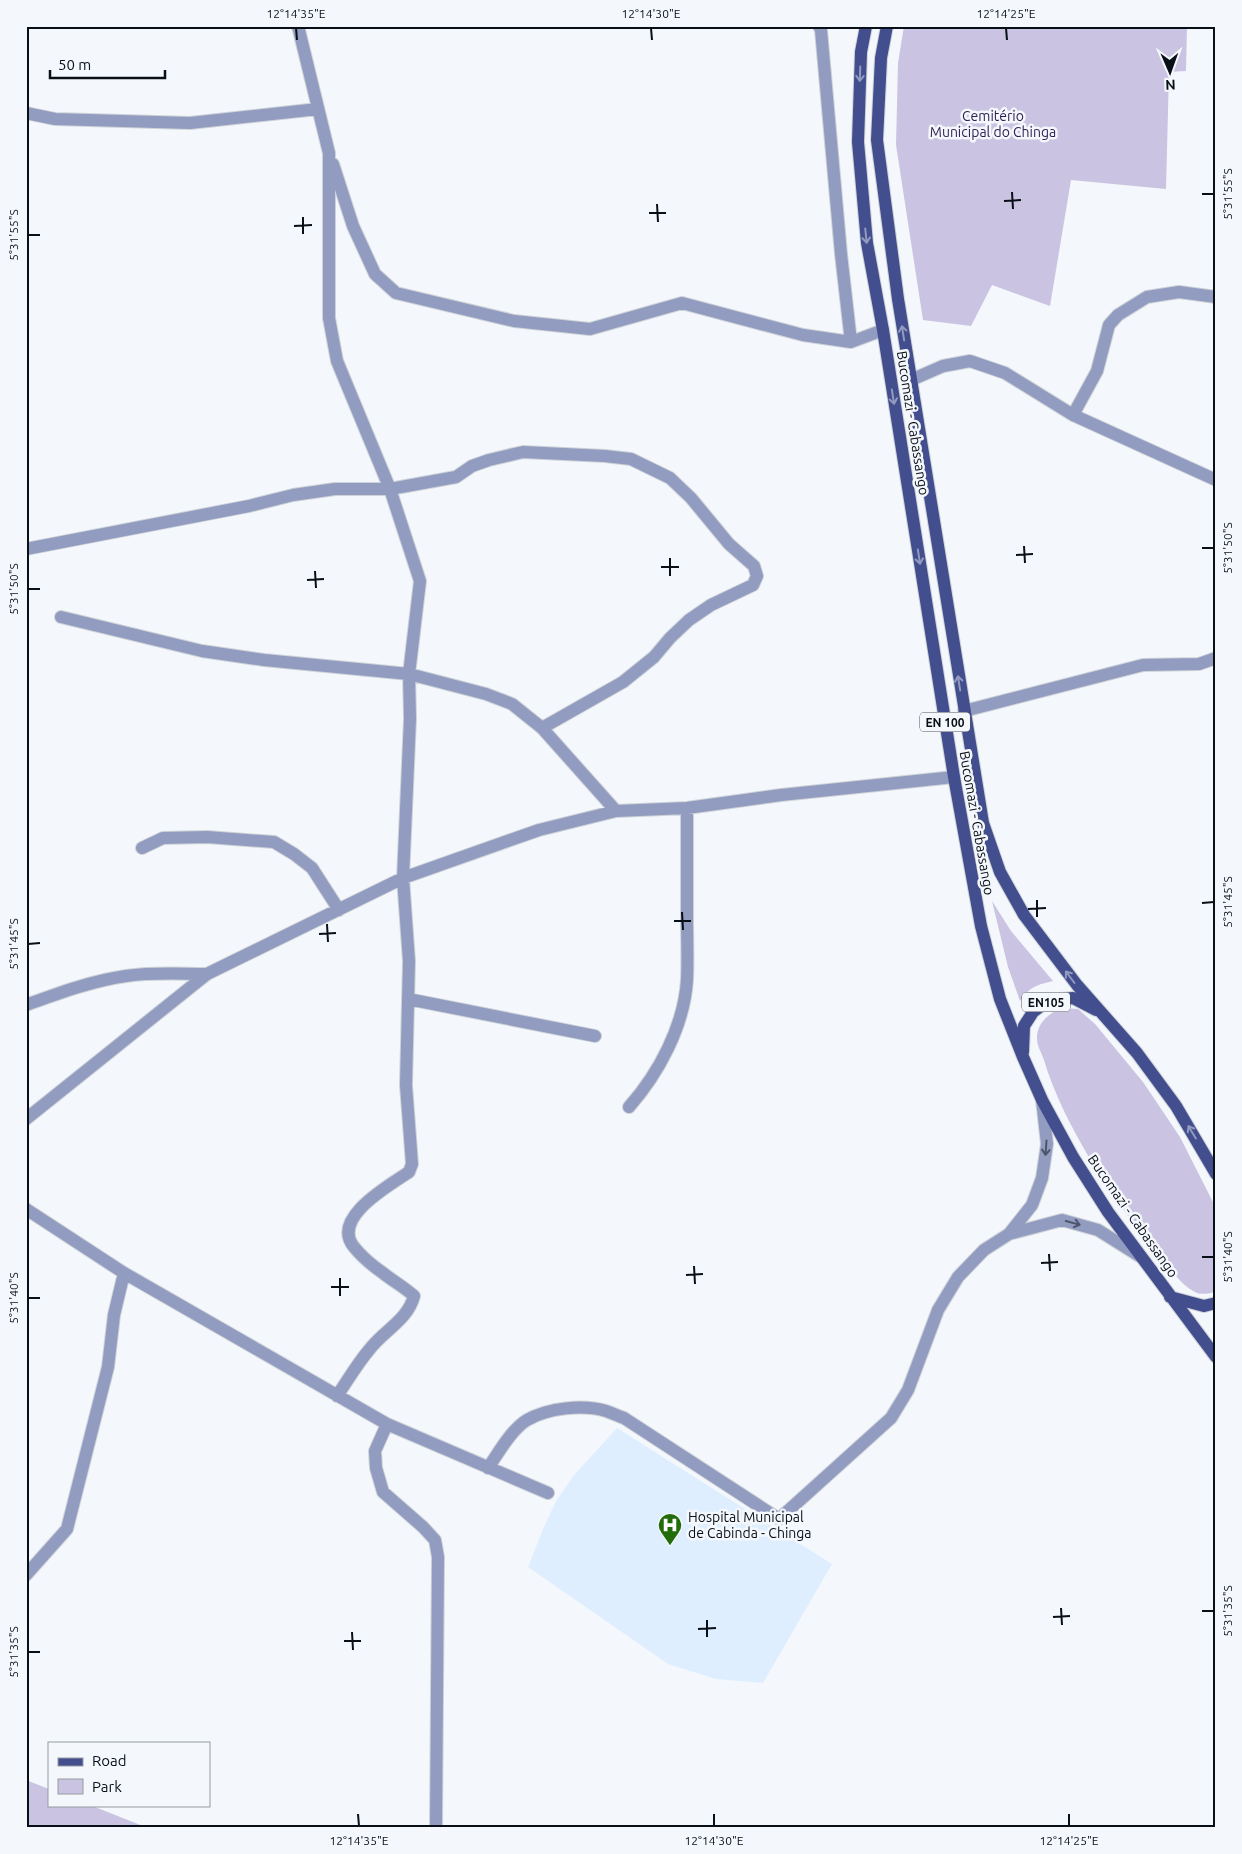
<svg xmlns="http://www.w3.org/2000/svg" width="1242" height="1854" font-family="Ubuntu,sans-serif">
<rect width="100%" height="100%" fill="#f4f8fc"/>
<!-- built -->
<path fill="#dfeefe" d="M617,1428L832,1564L763,1683L716,1679L668,1664L528,1567L543,1529L556,1501L574,1475Z"/>
<!-- green -->
<path fill="#cac3e1" d="M904,26H1187L1186,71L1169,72L1166,189L1071,180L1050,306L992,285L971,326L923,320L896,145L898,63Z
M992,901L1011,931L1053,981C1036,985 1030,987 1020,1001L1008,967Z
M1061,1008L1078,1009L1095,1024L1143,1082L1180,1137L1216,1208V1292C1210,1293 1202,1295 1197,1293C1183,1287 1174,1273 1164,1262C1119,1208 1064,1128 1044,1060C1042,1054 1037,1046 1037,1039C1036,1024 1049,1013 1061,1008Z
M26,1780L49,1789V1805H90L148,1828H26Z"/>
<g fill="none" stroke-linecap="round" stroke-linejoin="round">
<!-- minor casing -->
<g stroke="#ced3d7" stroke-width="14">
<path id="minor" d="M298,26L329,153V318L337,361L390,489L420,581L409,674L410,719L403,878L409,961L406,1085L412,1164L409,1172C390,1185 330,1218 354,1247C362,1257 373,1266 383,1273C393,1281 404,1287 414,1296C408,1320 383,1331 369,1350C357,1364 348,1380 337,1396
M819,26L821,30L841,254L851,342
M26,113L55,119L190,123L318,109
M333,164L353,226L375,274L396,293L514,321L590,329L682,303L803,335L851,342L883,330
M911,380L943,366L970,361L1005,373L1073,415L1216,480
M1073,415L1097,371L1109,325L1118,315L1147,297L1179,292L1216,297
M26,549L249,506L293,495L335,489H390L456,477L472,466L489,460L523,452L605,456L631,459L670,478L691,498L729,544L754,566L757,576L753,585L711,605L689,620L670,638L654,657L623,682L542,728
M61,617L202,651L264,660L409,674L486,694L512,704L542,728L616,811
M964,711L1143,665L1199,664L1216,658
M142,848L163,838L207,837L274,842L294,854L312,868L339,910
M408,999L595,1036
M26,1005C59,993 91,981 126,976C153,972 180,974 207,974
M1042,1100L1047,1144L1042,1178L1032,1205L1009,1234L1062,1220L1098,1230L1141,1257
M629,1107C659,1073 684,1026 687,980C688,959 687,937 687,915C687,879 687,843 687,808
M26,1119L207,974L403,878L539,830L616,811L687,808L781,795L954,777
M26,1209L124,1273L387,1424L548,1493
M387,1424L375,1451L376,1468L383,1492L423,1527L435,1540L438,1557L436,1828
M488,1468C499,1452 511,1430 527,1420C548,1408 583,1404 606,1411C612,1413 618,1416 624,1418L779,1519L891,1418L908,1390L938,1310L958,1277L984,1250L1009,1234
M26,1575L67,1529L108,1367L114,1315L124,1273"/>
</g>
<!-- major casing -->
<g stroke="#ced3d7" stroke-width="14">
<path id="major" d="M866,26L861,52L858,142L867,243L883,330L954,777L981,926L1000,999L1023,1057L1042,1100L1073,1157L1108,1212L1216,1357
M887,26L881,58L877,140L898,299L983,823L1000,872L1024,915L1077,985L1137,1053L1176,1106L1216,1174
M1023,1052L1024,1026L1033,1012L1049,1000L1073,998L1096,1010
M1170,1297L1204,1306L1216,1303"/>
</g>
<!-- minor -->
<use href="#minor" stroke="#929bc0" stroke-width="12"/>
<!-- major -->
<use href="#major" stroke="#424e8e" stroke-width="12"/>
</g>
<!-- one-way arrows -->
<defs><path id="oneway-shaft" d="M-6 0H5M1.5-3L5.5 0L1.5 3" fill="none" stroke-width="1.6" stroke-linecap="round" stroke-linejoin="round" transform="scale(1.25)"/></defs>
<g stroke="#929ac0">
<use href="#oneway-shaft" transform="translate(860 74) rotate(92)"/>
<use href="#oneway-shaft" transform="translate(866 236) rotate(84)"/>
<use href="#oneway-shaft" transform="translate(903 333) rotate(-99)"/>
<use href="#oneway-shaft" transform="translate(893 397) rotate(81)"/>
<use href="#oneway-shaft" transform="translate(919 557) rotate(81)"/>
<use href="#oneway-shaft" transform="translate(959 683) rotate(-99)"/>
<use href="#oneway-shaft" transform="translate(1070 977) rotate(-127)"/>
<use href="#oneway-shaft" transform="translate(1192 1132) rotate(-121)"/>
</g>
<g stroke="#4e556b">
<use href="#oneway-shaft" transform="translate(1046 1148) rotate(94)"/>
<use href="#oneway-shaft" transform="translate(1073 1223) rotate(15)"/>
</g>
<!-- ticks -->
<path fill="none" stroke="#090f16" stroke-width="2" d="M296,28L297,40M651,28L652,40M1006,28L1007,40M1012,192L1013,209M1202,194H1214M1004,201L1021,200M657,204L658,222M649,213H666M303,217V234M294,226L312,225M28,235H40M1024,546L1025,563M1202,548H1214M1016,555L1033,554M670,558V576M661,567H679M315,571L316,588M307,580L324,579M28,589H40M1037,900V917M1202,903L1214,902M1028,909L1046,908M682,912L683,930M674,921H691M327,924L328,942M319,934L336,933M28,944L40,943M1049,1254L1050,1271M1202,1257H1214M1041,1263L1058,1262M694,1266L695,1284M686,1275L703,1274M340,1278V1296M331,1287H349M28,1298H40M1061,1608L1062,1625M1202,1611H1214M1053,1617L1070,1616M707,1620V1637M698,1629L716,1628M352,1632L353,1650M344,1641H361M28,1652H40M358,1814L359,1826M714,1814V1826M1069,1814V1826"/>
<!-- icons -->
<defs>
<g id="hospital-pin" transform="scale(1.25)"><path d="M0 17L-7.5 6A9.5 9.5 0 1 1 7.5 6Z" fill="#236c0b" stroke="#f4f8fc"/><path d="M-5-5h3v3.5h4V-5h3V5h-3V1.5h-4V5h-3Z" fill="#fff"/></g>
</defs>
<g fill-rule="evenodd">
<use href="#hospital-pin" x="670" y="1525"/>
</g>
<g text-anchor="middle" dominant-baseline="central" stroke-width="5" stroke-linejoin="round" paint-order="stroke">
<!-- shield labels -->
<g fill="#f4f8fc" stroke="#50555b" stroke-width="1">
<rect x="920" y="712.5" width="50" height="19" rx="4"/>
<rect x="1022" y="992.5" width="48" height="19" rx="4"/>
</g>
<g font-size="12" font-weight="bold" fill="#090f16">
<text x="945" y="722">EN 100</text>
<text x="1046" y="1002">EN105</text>
</g>
<!-- park labels -->
<g font-size="14" fill="#2e1c51" stroke="#f4f8fc">
<text x="993" y="116">Cemitério<tspan x="993" dy="16">Municipal do Chinga</tspan></text>
</g>
<!-- street labels -->
<g font-size="14" fill="#090f16" stroke="#f4f8fc">
<text transform="translate(913 423) rotate(81)">Bucomazi - Cabassango</text>
<text transform="translate(977 823) rotate(80)">Bucomazi - Cabassango</text>
<text transform="translate(1133 1216) rotate(55)">Bucomazi - Cabassango</text>
</g>
<!-- poi labels -->
<g font-size="14" fill="#090f16" stroke="#f4f8fc" text-anchor="start">
<text x="688" y="1517">Hospital Municipal<tspan x="688" dy="16">de Cabinda - Chinga</tspan></text>
</g>
</g>
<!-- border -->
<rect width="1242" height="1854" fill="none" stroke="#f4f8fc" stroke-width="55"/>
<!-- legend -->
<rect x="48" y="1742" width="162" height="65" fill="#f4f8fc" stroke="#969ba0"/>
<rect x="58" y="1758" width="25" height="8" fill="#424e8e" stroke="#969ba0"/>
<text x="92" y="1766" font-size="15" fill="#090f16">Road</text>
<rect x="58" y="1779" width="25" height="15" fill="#cac3e1" stroke="#969ba0"/>
<text x="92" y="1792" font-size="15" fill="#090f16">Park</text>
<!-- north arrow -->
<g transform="translate(1170 72) rotate(178)" stroke="#f4f8fc" stroke-width="4" paint-order="stroke">
<path d="M0-4L9 19L0 12L-9 19Z" fill="#090f16"/>
<text y="-8" font-size="14" font-weight="bold" text-anchor="middle" fill="#090f16">N</text>
</g>
<!-- scale -->
<path d="M50 70v8h115v-8" fill="none" stroke="#090f16" stroke-width="2.5"/>
<text x="58" y="70" font-size="15" fill="#090f16" stroke="#f4f8fc" stroke-width="4" paint-order="stroke">50 m</text>
<rect x="28" y="28" width="1186" height="1798" fill="none" stroke="#090f16" stroke-width="2"/>
<g font-size="12" text-anchor="middle" fill="#090f16">
<text x="296" y="18">12°14'35"E</text>
<text x="651" y="18">12°14'30"E</text>
<text x="1006" y="18">12°14'25"E</text>
<text transform="translate(1228 194) rotate(-90)" y="4">5°31'55"S</text>
<text transform="translate(14 235) rotate(-90)" y="4">5°31'55"S</text>
<text transform="translate(1228 548) rotate(-90)" y="4">5°31'50"S</text>
<text transform="translate(14 589) rotate(-90)" y="4">5°31'50"S</text>
<text transform="translate(1228 902) rotate(-90)" y="4">5°31'45"S</text>
<text transform="translate(14 944) rotate(-90)" y="4">5°31'45"S</text>
<text transform="translate(1228 1257) rotate(-90)" y="4">5°31'40"S</text>
<text transform="translate(14 1298) rotate(-90)" y="4">5°31'40"S</text>
<text transform="translate(1228 1611) rotate(-90)" y="4">5°31'35"S</text>
<text transform="translate(14 1652) rotate(-90)" y="4">5°31'35"S</text>
<text x="359" y="1845">12°14'35"E</text>
<text x="714" y="1845">12°14'30"E</text>
<text x="1069" y="1845">12°14'25"E</text>
</g>
</svg>
